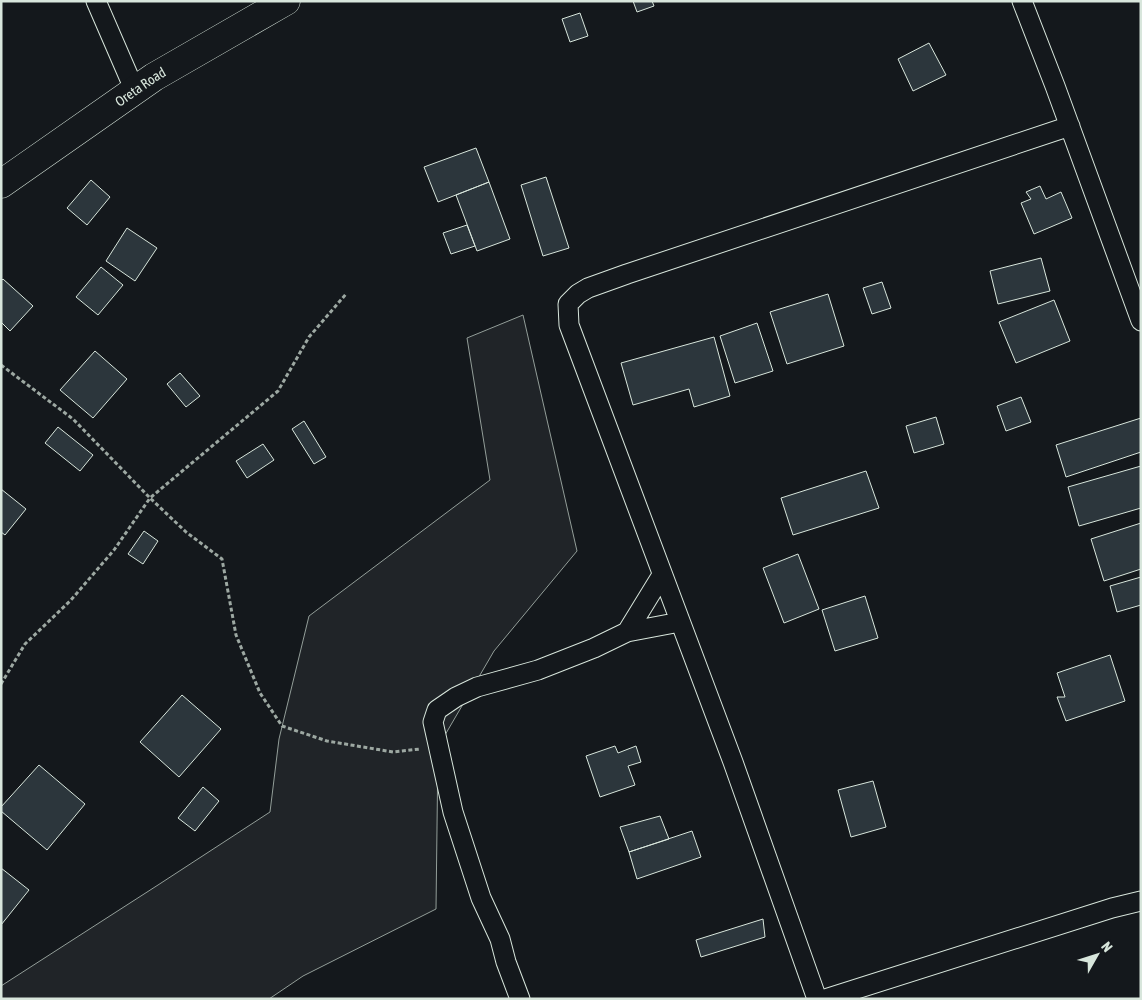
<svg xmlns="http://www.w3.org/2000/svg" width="1142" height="1000" font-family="'Asap Condensed',sans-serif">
<rect width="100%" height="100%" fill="#14181c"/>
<!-- green -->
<path fill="#202428" stroke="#939e99" d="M523,315L577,551L494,651L438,747L436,909L303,976L269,999H1V986L158,885L270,812L279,739L309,616L490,480L467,338Z"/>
<!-- building -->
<path fill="#2c363c" stroke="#d8e6dc" d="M633,1H652L654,6L637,12Z
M580,13L588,36L570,42L562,19Z
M929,43L946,75L913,91L898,59Z
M476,148L489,182L438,202L424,167Z
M546,177L569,248L543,256L521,185Z
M91,180L110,197L87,225L67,208Z
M489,182L510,239L477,251L456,195Z
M1040,186L1046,199L1061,192L1072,218L1034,234L1021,203L1031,199L1026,192Z
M467,225L475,246L451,254L443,233Z
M127,228L157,248L135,281L106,261Z
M1041,258L1050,291L998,304L990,271Z
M101,267L123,285L98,315L76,297Z
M3,279L33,306L10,331L1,322V281Z
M882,282L891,308L872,314L863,288Z
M828,294L844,346L787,364L770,312Z
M1054,300L1070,341L1016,363L999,322Z
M757,323L773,371L735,383L720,336Z
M714,337L730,396L694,407L689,389L633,405L621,363Z
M95,351L127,379L93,418L60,390Z
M180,373L200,396L186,407L167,384Z
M1021,397L1031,422L1006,431L997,406Z
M936,417L944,444L914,453L906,426Z
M1141,418V452L1066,477L1056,445Z
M304,421L326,457L314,464L292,429Z
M58,427L93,455L80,471L45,443Z
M263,444L274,460L247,478L236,461Z
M1141,466V508L1079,526L1068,487Z
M866,471L879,508L793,535L781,498Z
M1,489L26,509L5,535L1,532Z
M1141,523V569L1104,581L1091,539Z
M144,531L158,541L143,564L128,554Z
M798,554L819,609L784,623L763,568Z
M1141,577V605L1117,612L1110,586Z
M865,596L878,638L835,651L822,610Z
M1110,655L1125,701L1066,721L1057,697H1065L1057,673Z
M182,695L221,729L179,777L140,742Z
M615,746L618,753L636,746L641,762L628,766L635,785L600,797L586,756Z
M39,765L85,804L47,850L1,811V807Z
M873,781L886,827L851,837L838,790Z
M203,787L219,801L195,831L178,818Z
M660,816L669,839L629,852L620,827Z
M692,831L701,857L637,879L629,852Z
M1,868L29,890L1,925Z
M763,919L765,937L701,957L696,940Z"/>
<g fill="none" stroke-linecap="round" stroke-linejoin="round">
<!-- street casing -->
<g stroke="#d8e6dc" stroke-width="21">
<path id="street" d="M96,1L135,91
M1022,1L1055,86L1141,321
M627,632L662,575
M520,999L506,962L500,939L481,898L453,812L433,722L437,710L456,697L477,687L538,670L594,648L627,632L680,622
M817,999L733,762L569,325L568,304L578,294L588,288L627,274L1070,126
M825,999L1112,908L1141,901"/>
</g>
<!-- secondary casing -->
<g stroke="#d8e6dc" stroke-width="29">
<g id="secondary">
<path id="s1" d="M1,184L154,77L286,1"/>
</g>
</g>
<!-- path -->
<path stroke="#9da8a2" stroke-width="3" stroke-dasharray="4 2.5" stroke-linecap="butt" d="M1,365L73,419L150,498L278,391L309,337L346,294
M1,684L25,644L71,600L114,550L150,498L186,532L222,559L236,635L260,693L282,726L327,741L393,752L420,749"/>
<!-- street -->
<use href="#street" stroke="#14181c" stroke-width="19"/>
<!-- secondary -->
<use href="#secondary" stroke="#14181c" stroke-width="28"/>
</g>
<g text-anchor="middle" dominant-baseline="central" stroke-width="4" stroke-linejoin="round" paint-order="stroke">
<!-- street labels -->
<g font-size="14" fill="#d8e6dc" stroke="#14181c">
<text stroke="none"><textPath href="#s1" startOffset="170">Oreta Road</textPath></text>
</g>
</g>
<!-- border -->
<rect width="1142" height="1000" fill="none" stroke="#d8e6dc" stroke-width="5"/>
<!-- north arrow -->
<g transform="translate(1097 955) rotate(51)" stroke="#14181c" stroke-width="4" paint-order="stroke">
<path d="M0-4L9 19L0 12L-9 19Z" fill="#d8e6dc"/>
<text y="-8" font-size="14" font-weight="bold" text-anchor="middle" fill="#d8e6dc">N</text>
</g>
</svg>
